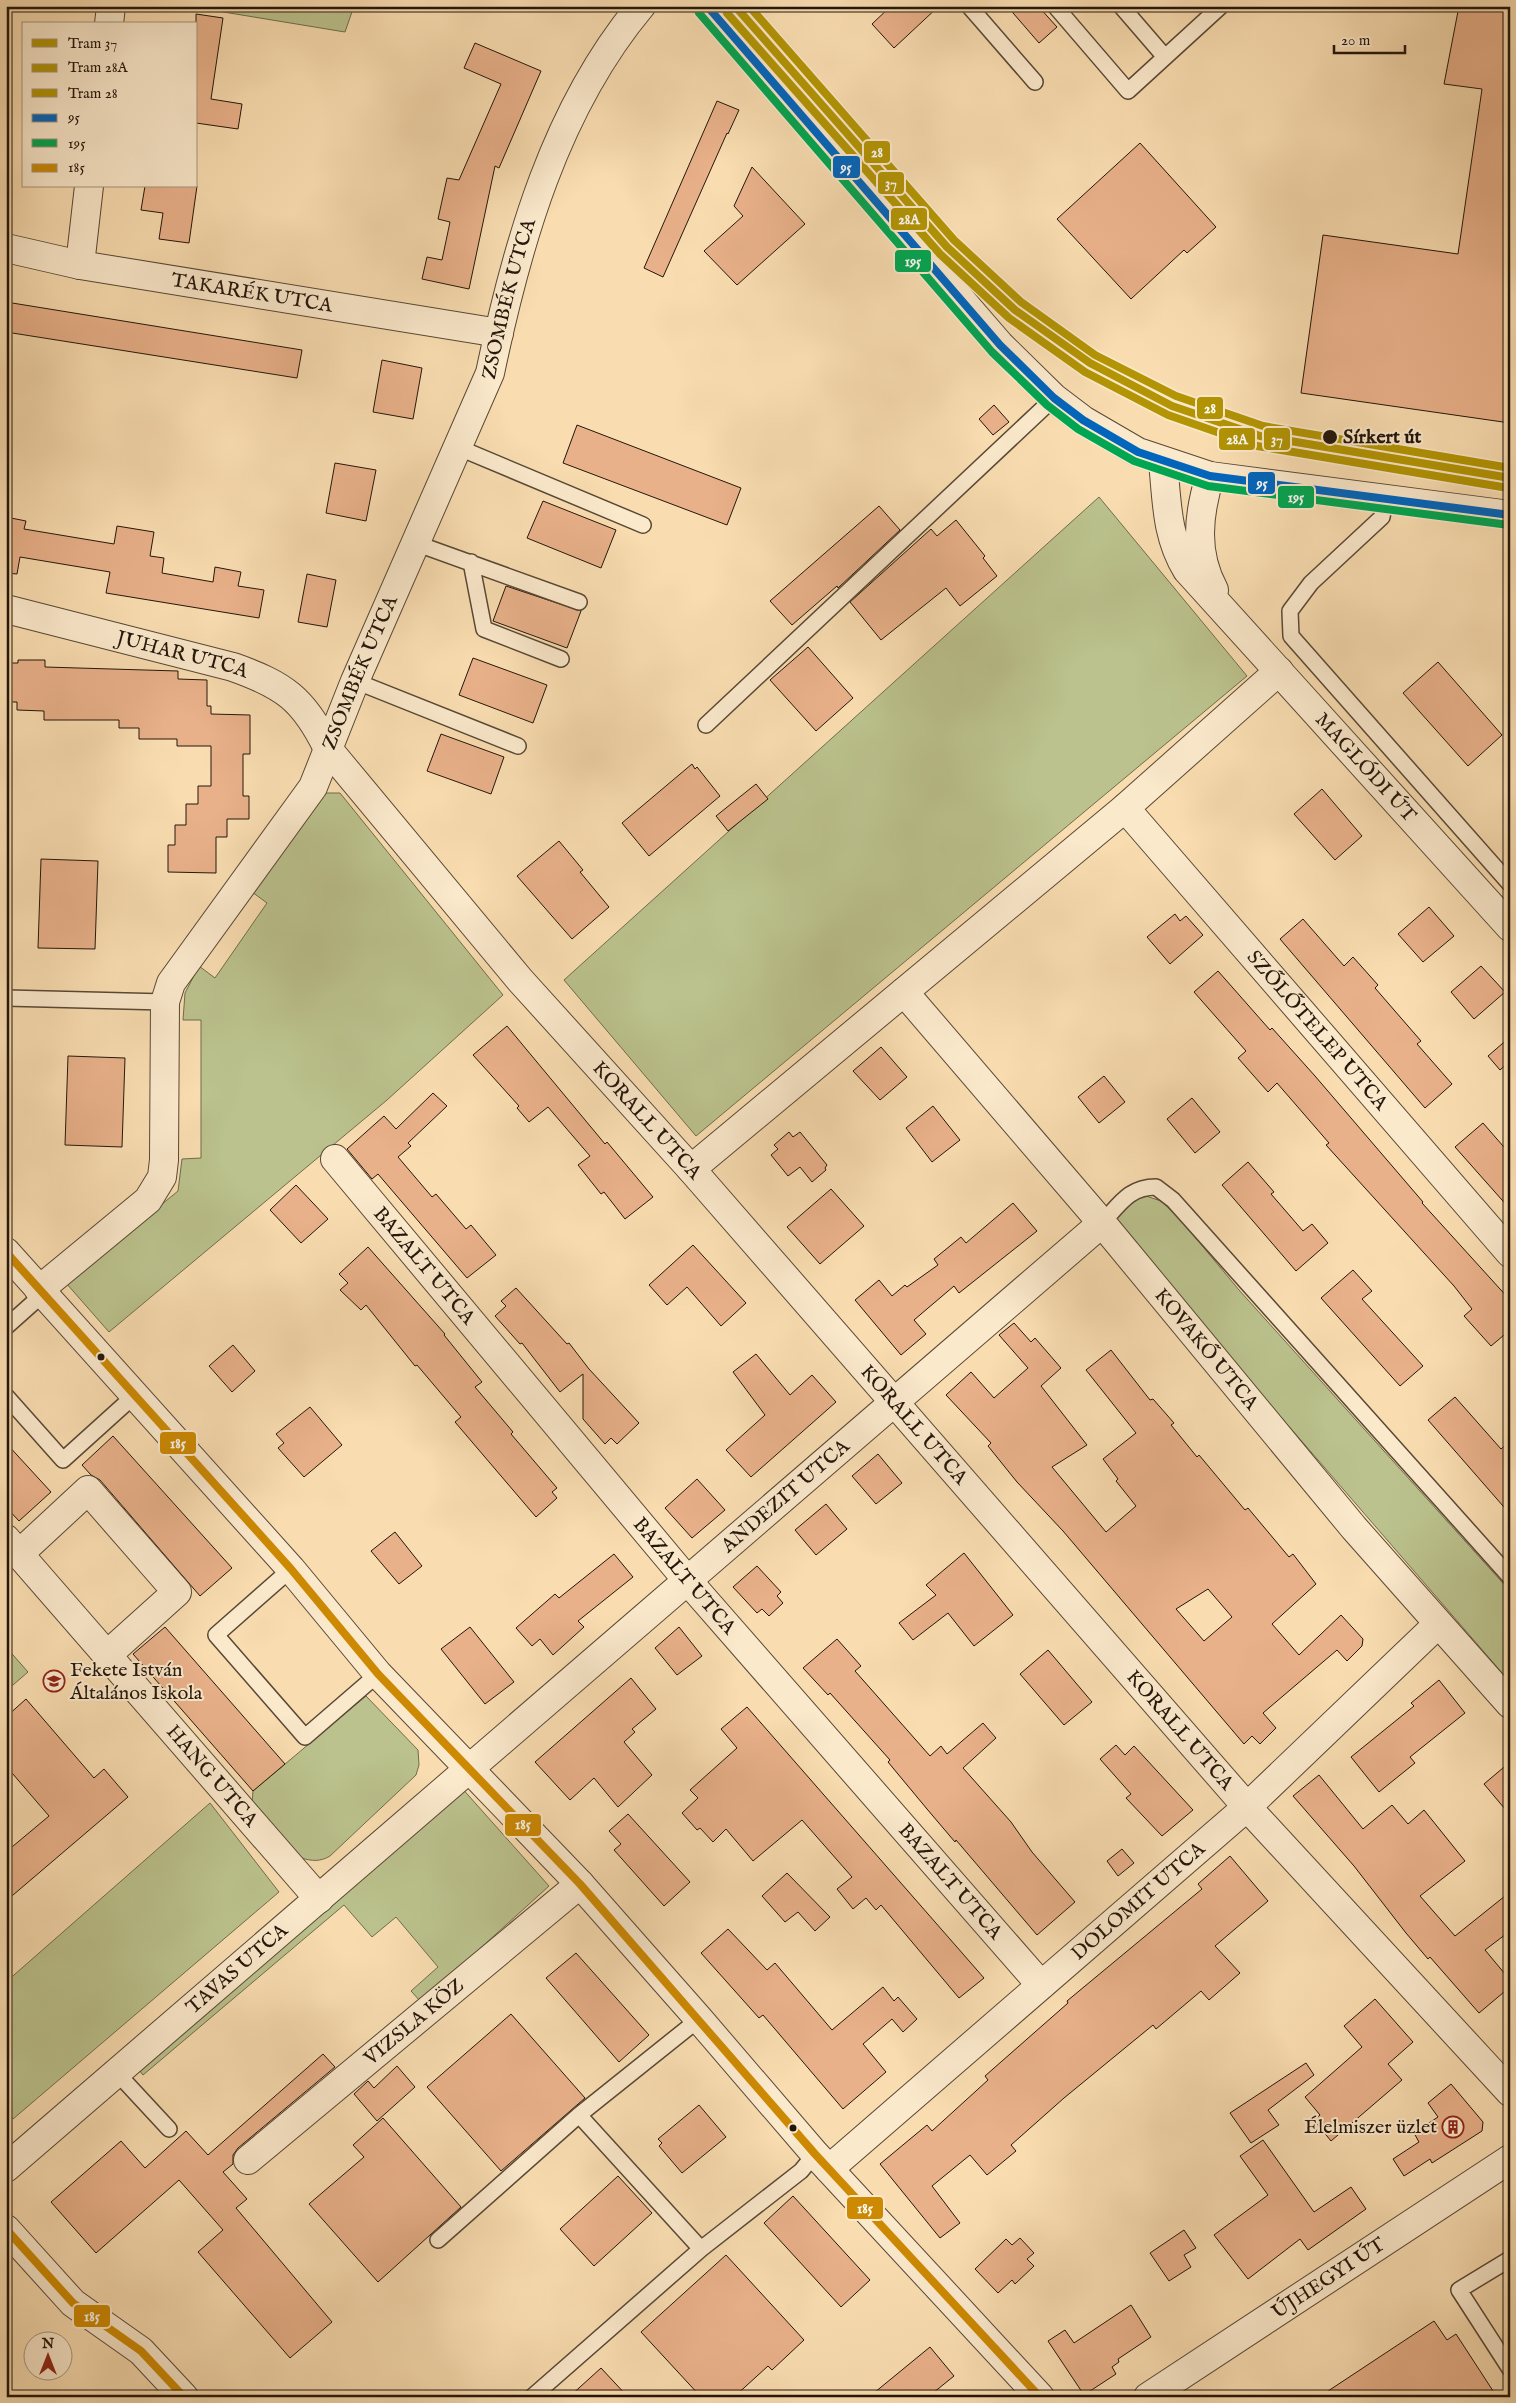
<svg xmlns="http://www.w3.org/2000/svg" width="1516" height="2403" font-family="'IM FELL English',serif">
<rect width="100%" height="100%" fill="#f9ddb1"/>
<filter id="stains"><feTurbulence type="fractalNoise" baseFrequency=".004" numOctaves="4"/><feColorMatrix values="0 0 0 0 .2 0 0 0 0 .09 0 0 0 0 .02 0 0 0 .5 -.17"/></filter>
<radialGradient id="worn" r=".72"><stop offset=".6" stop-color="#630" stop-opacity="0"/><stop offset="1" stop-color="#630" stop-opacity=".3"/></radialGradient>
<!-- green -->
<path fill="#bbc28d" stroke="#6f6c4c" d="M187,6H354L345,32Z
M1099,497L1247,676L696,1136L564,980Z
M324,793H340L503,995L387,1100L109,1332L66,1283L178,1191L182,1159L201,1158V1020H183L185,993L199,966L215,978L267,903L252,892Z
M1140,1194L1161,1201L1179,1218L1239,1290L1510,1591V1682L1145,1260L1112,1216Z
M6,1647L28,1672L6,1691Z
M366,1696L418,1750L419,1765L416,1775L330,1856C320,1862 312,1861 301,1858L252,1804L253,1791Z
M460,1786L549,1886L421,2002L411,1991L438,1967L396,1917L372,1937L344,1905L143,2075L135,2065Z
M210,1803L279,1892L13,2119L6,2111V1982Z"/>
<!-- building -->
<path fill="#e9b18a" stroke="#23160b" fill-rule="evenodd" d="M891,6H939L894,48L872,24Z
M1007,6H1038L1057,27L1039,43Z
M1459,6H1510V423L1301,393L1323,235L1458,254L1482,89L1444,84Z
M196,14L223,18L211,99L242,104L238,129L196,123Z
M475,43L541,71L499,168L495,166L469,289L422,279L427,257L442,260L450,222L438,219L447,178L459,180L501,84L464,68Z
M717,101L739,110L728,134L727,133L663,277L644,268Z
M1140,143L1216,227L1187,253L1184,250L1131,299L1057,219Z
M752,167L805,224L737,285L704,251L743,216L734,206Z
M145,186H197L189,243L159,239L163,213L141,210Z
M6,302L302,350L297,378L6,332Z
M382,360L422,368L413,419L373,412Z
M994,405L1009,422L993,435L979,419Z
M577,425L741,488L727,525L563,463Z
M335,463L376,470L366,521L326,513Z
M543,501L616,530L601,568L527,538Z
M879,506L900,530L838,588L837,586L792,625L770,601Z
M6,517L26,521L24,529L114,544L117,526L154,532L150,556L164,558L162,573L213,582L215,567L241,572L238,586L264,590L259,618L106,593L110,572L20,557L17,574L6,573Z
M956,520L985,556L983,558L997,576L960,606L946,588L881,640L850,602L931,529L937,536Z
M307,574L336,580L327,627L298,622Z
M506,586L581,611L567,648L493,621Z
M808,647L853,698L816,731L770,680Z
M473,658L547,685L533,723L459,695Z
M18,660H45V667L178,671V679L207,680V706H211V714L250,715V754H243V796H249V819H227V837H216V873L168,872V845H175V825H186V804H198V786H211V746H177V739H139V728H119V720H44V711L17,710V702H6V663H18Z
M1438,662L1502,735L1468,766L1403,693Z
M441,734L504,757L491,794L427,771Z
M692,764L695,769L697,767L720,796L649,856L622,823Z
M756,784L768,799L728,831L716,816Z
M1322,789L1362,836L1335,860L1294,814Z
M559,841L583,870L580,872L609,907L572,939L517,876Z
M41,859L98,861L95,949L38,948Z
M1429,907L1454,936L1423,962L1398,934Z
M1175,914L1180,921L1186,916L1203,935L1170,964L1147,937Z
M1303,919L1344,966L1353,957L1378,985L1375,988L1421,1041L1417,1044L1452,1084L1425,1108L1280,939Z
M1481,966L1505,992L1474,1019L1451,992Z
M1218,971L1270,1030L1272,1028L1315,1076L1423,1202L1422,1203L1510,1300V1330L1491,1346L1464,1316L1472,1309L1454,1286L1326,1145L1329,1143L1277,1083L1268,1092L1238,1058L1246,1051L1194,992Z
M507,1026L605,1144L607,1142L653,1197L625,1219L604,1192L601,1194L578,1165L590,1156L548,1107L529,1122L517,1108L519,1106L473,1055Z
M1510,1037V1061L1500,1070L1488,1056Z
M881,1047L907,1077L880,1100L853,1071Z
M68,1056L125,1058L122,1147L65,1145Z
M1104,1076L1125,1102L1099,1123L1078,1097Z
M433,1093L447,1106L408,1143L411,1146L398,1157L432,1197L436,1194L466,1229L471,1225L496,1255L467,1278L378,1174L372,1179L347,1149L384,1116L396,1129Z
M1192,1098L1220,1132L1195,1153L1167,1119Z
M933,1106L960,1140L932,1162L906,1128Z
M1483,1123L1510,1154V1209L1455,1147Z
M789,1132L793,1137L800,1132L827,1165L825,1168L826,1170L812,1182L800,1167L788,1176L771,1155L778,1149L774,1145Z
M1248,1162L1274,1192L1271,1194L1303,1231L1312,1224L1328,1243L1296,1271L1222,1185Z
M296,1185L328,1219L301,1243L270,1210Z
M831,1189L864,1226L820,1264L787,1227Z
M1013,1203L1037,1231L959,1293L954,1286L914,1320L926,1334L901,1355L855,1300L879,1280L892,1296L905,1285L907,1287L938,1265L934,1259L961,1237L966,1243Z
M693,1245L746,1303L721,1326L687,1287L667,1305L649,1285Z
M368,1247L445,1334L444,1335L482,1382L475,1387L513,1432L511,1434L557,1488L552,1492L557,1498L536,1517L455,1422L461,1417L417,1365L415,1366L366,1305L361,1310L340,1290L348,1283L339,1274Z
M1353,1270L1372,1291L1362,1299L1423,1366L1400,1386L1321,1298Z
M516,1288L567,1344L569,1343L589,1369L639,1423L617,1444L611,1438L605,1444L583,1419V1374L560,1392L522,1343L520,1344L495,1316L506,1306L501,1301Z
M1014,1323L1031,1342L1035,1338L1061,1368L1041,1386L1087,1445L1052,1467L1106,1532L1136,1506L1116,1481L1118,1479L1103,1459L1136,1433L1086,1370L1111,1350L1150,1400L1153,1399L1174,1423L1171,1425L1197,1457L1199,1455L1245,1510L1248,1508L1289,1557L1293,1554L1316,1584L1272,1624L1299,1655L1341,1615L1363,1639L1362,1646L1347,1661L1337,1650L1263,1713L1276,1728L1260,1744L1252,1736L1244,1744L1063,1531L1017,1482L988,1446L991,1443L946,1395L971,1372L994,1398L1028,1368L999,1335ZM1208,1589L1232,1617L1204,1641L1176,1609Z
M233,1345L255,1371L232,1392L209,1366Z
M756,1354L790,1395L812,1375L836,1402L751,1477L726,1450L765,1415L733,1372Z
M1455,1397L1501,1449L1510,1441V1514L1428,1420Z
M310,1407L342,1445L304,1477L278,1448L284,1443L276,1434Z
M113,1436L232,1568L200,1596L100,1480L91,1475L82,1465Z
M6,1443L51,1492L19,1521L6,1507Z
M878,1454L902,1483L876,1504L852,1476Z
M697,1479L725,1510L692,1538L665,1508Z
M826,1504L847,1529L816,1555L795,1530Z
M395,1532L422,1566L399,1584L371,1551Z
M964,1553L1013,1615L974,1646L948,1613L913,1640L899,1623L936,1595L926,1585Z
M614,1554L633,1577L578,1621L584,1627L553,1655L540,1639L532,1646L516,1628L555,1594L559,1598Z
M757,1566L781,1592L777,1596L783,1603L769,1616L762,1609L757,1613L733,1587Z
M165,1627L285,1764L253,1791L133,1654Z
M470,1627L514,1682L485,1704L441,1649Z
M679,1627L702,1656L677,1675L655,1648Z
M837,1639L861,1666L855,1671L930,1756L941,1746L947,1754L983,1723L996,1738L963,1768L1011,1822L1032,1852L1075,1902L1037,1935L956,1840L955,1842L927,1809L888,1762L890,1760L830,1693L828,1695L803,1668Z
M1048,1650L1092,1702L1064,1725L1020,1674Z
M631,1678L656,1709L632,1729L635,1732L624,1742L652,1775L618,1807L594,1778L570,1800L535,1762Z
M1439,1680L1465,1713L1410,1757L1415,1763L1379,1792L1351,1757L1414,1706L1411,1703Z
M26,1699L94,1778L104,1769L128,1797L6,1901V1852L49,1816L6,1766V1717Z
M747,1707L984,1978L959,1998L881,1905L876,1910L866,1898L853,1909L837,1889L852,1877L802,1820L753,1861L726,1829L713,1842L700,1828L697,1830L682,1813L698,1798L690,1790L737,1748L721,1729Z
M1116,1745L1125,1755L1134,1746L1193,1810L1162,1836L1126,1798L1131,1794L1100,1759Z
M1510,1762V1815L1484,1784Z
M1319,1775L1363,1829L1392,1805L1408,1824L1424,1810L1465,1861L1420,1896L1455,1936L1510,1892V1931L1485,1950L1510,1980V1987L1479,2013L1430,1957L1428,1959L1406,1933L1354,1866L1293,1796Z
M628,1814L690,1882L664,1906L614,1850L621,1844L609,1831Z
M1122,1849L1134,1863L1118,1876L1107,1861Z
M1230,1856L1268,1901L1215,1946L1240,1973L1209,2000L1201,1991L1156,2029L1153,2025L1064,2098L1011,2145L1016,2151L987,2175L970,2155L932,2186L960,2223L940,2238L880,2164L927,2125L932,2131L988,2080L985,2076L1068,2003L1067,2001L1202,1889L1198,1884Z
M787,1873L830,1917L815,1931L798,1912L785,1922L762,1896Z
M728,1929L767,1970L775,1963L832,2030L883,1987L894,2001L898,1997L917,2019L903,2032L892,2019L863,2044L886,2072L843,2109L763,2015L759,2018L701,1953Z
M576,1953L649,2035L619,2062L546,1978Z
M1375,1999L1413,2042L1388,2064L1402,2080L1331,2141L1314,2120L1320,2115L1305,2097L1362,2047L1344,2026Z
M511,2014L585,2098L501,2171L427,2087Z
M323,2054L335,2067L238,2148L233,2155V2164L223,2172L247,2199L236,2208L332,2322L290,2358L198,2252L223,2230L179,2180L96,2253L51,2202L121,2141L145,2168L186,2131L208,2155Z
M1306,2063L1314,2075L1268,2110L1279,2125L1251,2143L1230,2113Z
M397,2066L415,2087L377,2121L354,2094L368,2081L374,2088Z
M1451,2084L1483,2122L1482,2131L1432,2163L1430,2159L1404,2176L1393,2159L1419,2142L1414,2133L1438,2117L1428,2103Z
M699,2105L726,2137L682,2173L659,2146L662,2143L658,2139Z
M383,2118L461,2207L378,2282L309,2204L364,2157L353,2145Z
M1263,2140L1314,2212L1351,2187L1366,2209L1308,2250L1300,2239L1248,2279L1214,2235L1268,2195L1240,2156Z
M618,2176L652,2213L594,2266L560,2229Z
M793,2196L870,2280L841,2307L764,2223Z
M1184,2230L1196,2248L1184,2255L1191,2267L1169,2281L1150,2253Z
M1020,2238L1034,2253L1027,2259L1034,2266L1015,2284L1012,2280L998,2293L975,2269L1006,2239L1012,2245Z
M726,2255L804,2340L772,2370L768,2366L734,2397H701L641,2332Z
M1131,2305L1151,2337L1118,2359L1119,2362L1112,2367L1116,2374L1084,2395L1048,2341L1065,2330L1074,2343Z
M1434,2321L1447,2340L1456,2334L1497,2397H1319Z
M930,2347L954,2376L928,2397H869Z
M601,2368L628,2397H569Z"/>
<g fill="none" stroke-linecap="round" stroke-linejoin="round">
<!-- service casing -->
<g stroke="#584834" stroke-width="18">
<path id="service" d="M969,6L1035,82
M1055,6L1128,91L1221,6
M1121,6L1165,57
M457,447L643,525
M1385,499L1382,517L1311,583L1290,611L1291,636L1510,884
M415,543L579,602
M471,562L484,629L561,659
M355,681L518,746
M706,725L1054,398
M6,998L165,1002
M1102,1223C1120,1204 1129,1187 1156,1187L1173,1200L1510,1577
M6,1327L43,1294
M6,1396L63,1460L135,1395
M291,1569L216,1635L305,1737L378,1674
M118,2074L169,2129
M579,2115L701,2249
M438,2240L579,2115L699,2019
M1510,2259L1459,2290L1510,2369
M532,2397L701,2249L801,2171L815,2154"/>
</g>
<!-- minor casing -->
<g stroke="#584834" stroke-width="30">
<g id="minor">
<path d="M109,24L111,6"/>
<path id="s1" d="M6,248L80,265L499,333"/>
<path d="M80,265L89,186"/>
<path id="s2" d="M1163,462C1167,501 1166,536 1187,570L1510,927"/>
<path d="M1210,476C1198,515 1194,553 1214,590"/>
<path id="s3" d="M6,609L233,667C284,685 304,699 328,749L520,980L691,1169L1247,1807L1510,2092"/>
<path id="s4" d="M1125,808L1510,1253"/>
<path id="s5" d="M904,992L1102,1223L1354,1528L1510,1704"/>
<path id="s6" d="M335,1159L687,1580L1041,1985"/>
<path d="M691,1169L1125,808L1279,671"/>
<path d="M6,1252L291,1569L378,1674L580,1884L699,2019L815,2154L1040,2397"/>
<path id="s7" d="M39,1290L148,1200L162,1177L164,1160L165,1002L171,983L313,787L355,681L490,373C517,244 555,109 641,6"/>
<path id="s8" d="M6,1539L319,1899"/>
<path d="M19,1554L88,1490L177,1592L107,1655"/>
<path id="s9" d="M248,2160L580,1884"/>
<path id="s10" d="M6,2168L1102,1223"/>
<path id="s11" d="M829,2169L1247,1807L1438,1624"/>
</g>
</g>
<!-- tertiary casing -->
<g stroke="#584834" stroke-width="30">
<g id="tertiary">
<path d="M707,6L1000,345L1054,398L1083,420L1138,452L1210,476L1510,515"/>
<path d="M6,2229L73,2303L141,2351L184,2397"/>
<path id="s12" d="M1148,2397L1510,2159"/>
</g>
</g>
<!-- service -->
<use href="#service" stroke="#fbe9cc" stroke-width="15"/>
<!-- minor -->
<use href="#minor" stroke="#fbe9cc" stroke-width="28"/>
<!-- tertiary -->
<use href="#tertiary" stroke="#fbe9cc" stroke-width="28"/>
<!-- bus-1 casing -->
<g stroke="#fbe9cc" stroke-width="11">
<path id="bus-1" d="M707,6L1000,345L1054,398L1083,420L1138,452L1210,476L1510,515"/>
</g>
<!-- bus-2 casing -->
<g stroke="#fbe9cc" stroke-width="11">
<path id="bus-2" d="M699,13L992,352L1047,405L1078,429L1134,461L1208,486L1509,525"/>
</g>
<!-- bus-3 casing -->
<g stroke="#fbe9cc" stroke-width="11">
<path id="bus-3" d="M6,1252L291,1569L378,1674L580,1884L815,2154L1040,2397
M6,2229L73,2303L141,2351L184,2397"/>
</g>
<!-- bus-1 -->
<use href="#bus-1" stroke="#0065bd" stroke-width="8"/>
<!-- bus-2 -->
<use href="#bus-2" stroke="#00a651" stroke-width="8"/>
<!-- bus-3 -->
<use href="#bus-3" stroke="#cd8902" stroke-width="8"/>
<!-- tram-1 casing -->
<g stroke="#fbe9cc" stroke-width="11">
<path id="tram-1" d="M735,6L947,247L1015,310L1090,363L1172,406L1260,436L1510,478"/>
</g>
<!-- tram-2 casing -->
<g stroke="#fbe9cc" stroke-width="11">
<path id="tram-2" d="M727,13L940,254L1009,318L1085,372L1168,415L1257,446L1508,488"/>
</g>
<!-- tram-3 casing -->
<g stroke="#fbe9cc" stroke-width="11">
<path id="tram-3" d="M749,6L954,240L1021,302L1095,355L1176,396L1263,426L1510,468"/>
</g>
<!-- tram-1 -->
<use href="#tram-1" stroke="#b29404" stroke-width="8"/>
<!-- tram-2 -->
<use href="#tram-2" stroke="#b29404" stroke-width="8"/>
<!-- tram-3 -->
<use href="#tram-3" stroke="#b29404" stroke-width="8"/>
</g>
<!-- icons -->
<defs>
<g id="school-ring" transform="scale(1.125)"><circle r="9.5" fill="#fbe9cc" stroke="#8f2418" stroke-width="1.5"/><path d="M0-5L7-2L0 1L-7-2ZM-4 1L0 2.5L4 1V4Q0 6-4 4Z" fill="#8f2418"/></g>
<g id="building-ring" transform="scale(1.125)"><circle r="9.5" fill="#fbe9cc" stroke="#8f2418" stroke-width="1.5"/><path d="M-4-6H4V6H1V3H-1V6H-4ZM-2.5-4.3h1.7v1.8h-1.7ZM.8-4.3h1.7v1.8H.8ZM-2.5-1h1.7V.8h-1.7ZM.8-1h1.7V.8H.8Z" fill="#8f2418"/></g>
</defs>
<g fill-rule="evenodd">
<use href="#school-ring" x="54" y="1681"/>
<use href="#building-ring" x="1453" y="2127"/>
</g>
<!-- markers -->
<g fill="#23160b" stroke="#fbe9cc" stroke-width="2">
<circle cx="1330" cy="437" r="8"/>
<circle cx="101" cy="1357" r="4.5"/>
<circle cx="793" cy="2128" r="4.5"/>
</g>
<g text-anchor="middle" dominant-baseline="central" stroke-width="4" stroke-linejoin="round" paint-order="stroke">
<!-- street labels -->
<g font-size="20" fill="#23160b" stroke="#fbe9cc">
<text stroke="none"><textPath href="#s1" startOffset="250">TAKARÉK UTCA</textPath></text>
<text stroke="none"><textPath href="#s7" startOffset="1132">ZSOMBÉK UTCA</textPath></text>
<text stroke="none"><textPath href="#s3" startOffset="182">JUHAR UTCA</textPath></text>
<text stroke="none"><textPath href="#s7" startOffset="729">ZSOMBÉK UTCA</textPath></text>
<text stroke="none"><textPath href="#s2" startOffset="378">MAGLÓDI ÚT</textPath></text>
<text stroke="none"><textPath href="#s4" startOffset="294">SZŐLŐTELEP UTCA</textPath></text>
<text stroke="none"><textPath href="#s3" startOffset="854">KORALL UTCA</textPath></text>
<text stroke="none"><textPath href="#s6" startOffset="139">BAZALT UTCA</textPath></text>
<text stroke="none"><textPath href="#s5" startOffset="468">KOVAKŐ UTCA</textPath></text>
<text stroke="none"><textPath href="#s3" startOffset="1259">KORALL UTCA</textPath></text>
<text stroke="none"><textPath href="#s10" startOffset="1029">ANDEZIT UTCA</textPath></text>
<text stroke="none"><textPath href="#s6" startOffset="544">BAZALT UTCA</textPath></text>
<text stroke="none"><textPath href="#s3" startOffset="1664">KORALL UTCA</textPath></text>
<text stroke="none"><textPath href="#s8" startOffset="314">HANG UTCA</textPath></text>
<text stroke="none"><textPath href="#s6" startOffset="949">BAZALT UTCA</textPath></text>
<text stroke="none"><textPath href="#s11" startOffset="409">DOLOMIT UTCA</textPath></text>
<text stroke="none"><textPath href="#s10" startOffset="305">TAVAS UTCA</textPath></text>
<text stroke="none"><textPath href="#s9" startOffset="216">VIZSLA KÖZ</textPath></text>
<text stroke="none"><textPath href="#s12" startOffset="216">ÚJHEGYI ÚT</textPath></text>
</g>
<!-- stop labels -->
<g font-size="20" font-weight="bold" fill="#23160b" stroke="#fbe9cc" text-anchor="start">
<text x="1343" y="437">Sírkert út</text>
</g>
<!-- poi labels -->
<g font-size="20" fill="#23160b" stroke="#fbe9cc" text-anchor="start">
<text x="70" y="1670">Fekete István<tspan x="70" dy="23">Általános Iskola</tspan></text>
<text x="1437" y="2127" text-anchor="end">Élelmiszer üzlet</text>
</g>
</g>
<g stroke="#fbe9cc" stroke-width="2">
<rect x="863" y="140" width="28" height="24" rx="5" fill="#b29404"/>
<rect x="832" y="155" width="29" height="24" rx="5" fill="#0065bd"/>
<rect x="877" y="171" width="28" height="24" rx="5" fill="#b29404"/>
<rect x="890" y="207" width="38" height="24" rx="5" fill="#b29404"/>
<rect x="894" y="249" width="38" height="24" rx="5" fill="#00a651"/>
<rect x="1196" y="396" width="28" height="24" rx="5" fill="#b29404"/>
<rect x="1263" y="427" width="28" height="24" rx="5" fill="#b29404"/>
<rect x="1218" y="427" width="38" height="24" rx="5" fill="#b29404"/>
<rect x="1247" y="471" width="29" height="24" rx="5" fill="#0065bd"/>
<rect x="1277" y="485" width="38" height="24" rx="5" fill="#00a651"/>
<rect x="159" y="1431" width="38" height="24" rx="5" fill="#cd8902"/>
<rect x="504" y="1813" width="38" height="24" rx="5" fill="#cd8902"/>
<rect x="846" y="2196" width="38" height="24" rx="5" fill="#cd8902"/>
<rect x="73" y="2304" width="38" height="24" rx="5" fill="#cd8902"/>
</g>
<g font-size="14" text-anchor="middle" font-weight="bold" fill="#fff">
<text x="877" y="157">28</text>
<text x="846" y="172">95</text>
<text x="891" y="188">37</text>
<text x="909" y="224">28A</text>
<text x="913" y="266">195</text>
<text x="1210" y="413">28</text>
<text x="1277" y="444">37</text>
<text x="1237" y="444">28A</text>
<text x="1262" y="488">95</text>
<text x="1296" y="502">195</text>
<text x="178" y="1448">185</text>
<text x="523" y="1829">185</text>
<text x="865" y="2213">185</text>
<text x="92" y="2321">185</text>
</g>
<!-- margin -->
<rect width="1516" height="2403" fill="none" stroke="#f9ddb1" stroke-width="25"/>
<rect x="8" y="8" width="1501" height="2388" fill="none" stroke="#23160b" stroke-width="2.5"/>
<rect x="12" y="12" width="1491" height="2378" fill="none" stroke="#23160b"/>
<!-- legend -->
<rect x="22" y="22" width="175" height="165" fill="#fbe9cc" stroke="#a5957f"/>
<rect x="32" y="39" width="25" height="8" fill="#b29404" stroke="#a5957f"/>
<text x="68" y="48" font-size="15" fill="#23160b">Tram 37</text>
<rect x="32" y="64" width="25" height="8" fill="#b29404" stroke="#a5957f"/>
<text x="68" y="72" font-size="15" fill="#23160b">Tram 28A</text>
<rect x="32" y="89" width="25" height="8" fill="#b29404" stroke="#a5957f"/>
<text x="68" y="98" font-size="15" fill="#23160b">Tram 28</text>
<rect x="32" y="114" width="25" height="8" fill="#0065bd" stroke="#a5957f"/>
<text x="68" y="122" font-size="15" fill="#23160b">95</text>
<rect x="32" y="139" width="25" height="8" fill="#00a651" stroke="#a5957f"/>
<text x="68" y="148" font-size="15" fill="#23160b">195</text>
<rect x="32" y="164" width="25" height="8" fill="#cd8902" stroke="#a5957f"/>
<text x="68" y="172" font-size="15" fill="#23160b">185</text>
<!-- north arrow -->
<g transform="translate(48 2356)"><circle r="24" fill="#fbe9cc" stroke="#a5957f"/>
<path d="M0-4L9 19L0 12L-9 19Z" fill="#8f2418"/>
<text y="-8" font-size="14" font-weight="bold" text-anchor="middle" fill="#23160b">N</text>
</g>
<!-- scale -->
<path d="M1334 45v8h71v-8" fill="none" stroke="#23160b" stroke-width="2.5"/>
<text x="1341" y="45" font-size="15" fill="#23160b" stroke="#fbe9cc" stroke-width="4" paint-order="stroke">20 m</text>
<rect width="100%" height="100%" filter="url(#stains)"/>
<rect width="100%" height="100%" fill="url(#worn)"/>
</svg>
